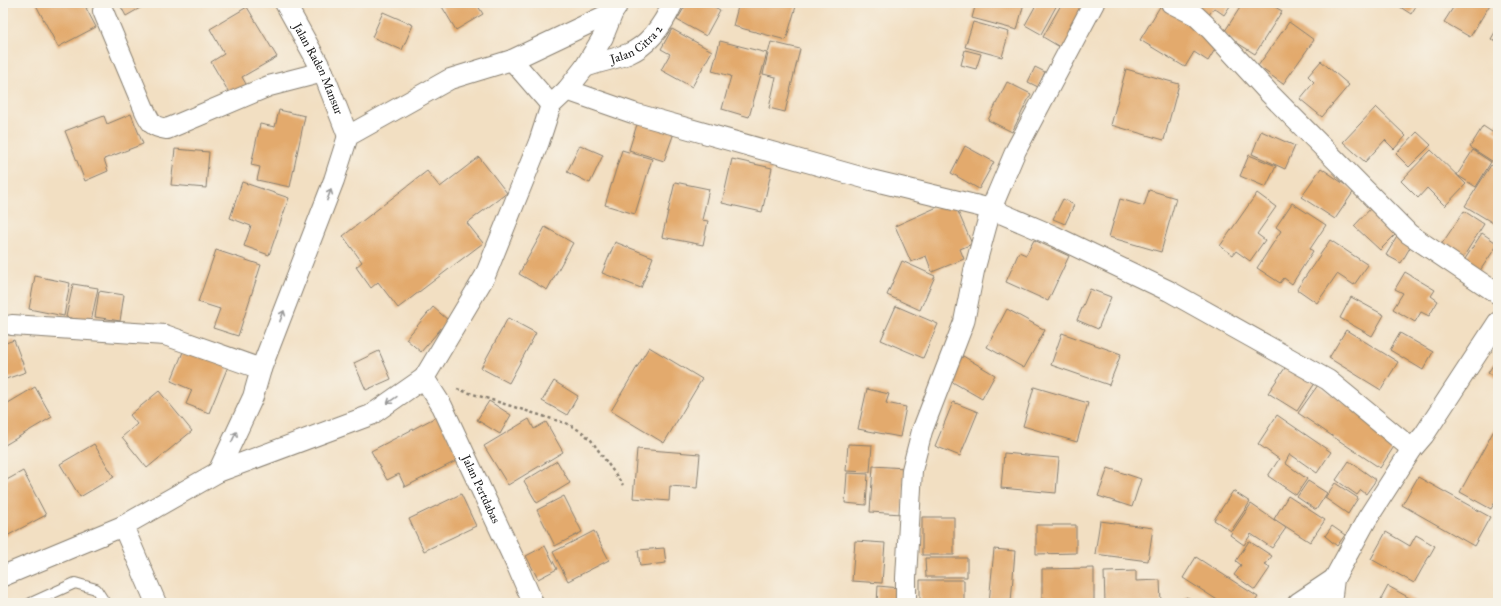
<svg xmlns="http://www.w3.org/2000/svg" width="1501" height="606" font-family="'IM FELL Great Primer',serif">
<rect width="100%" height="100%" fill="#f7f3e8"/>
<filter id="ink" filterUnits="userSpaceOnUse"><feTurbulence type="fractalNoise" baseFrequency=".025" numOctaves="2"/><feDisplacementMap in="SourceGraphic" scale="8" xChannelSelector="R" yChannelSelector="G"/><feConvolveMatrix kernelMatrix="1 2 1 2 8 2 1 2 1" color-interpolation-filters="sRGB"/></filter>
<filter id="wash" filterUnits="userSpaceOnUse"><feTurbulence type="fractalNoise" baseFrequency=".012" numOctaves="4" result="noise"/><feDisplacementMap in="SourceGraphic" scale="16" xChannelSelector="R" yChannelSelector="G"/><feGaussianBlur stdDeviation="0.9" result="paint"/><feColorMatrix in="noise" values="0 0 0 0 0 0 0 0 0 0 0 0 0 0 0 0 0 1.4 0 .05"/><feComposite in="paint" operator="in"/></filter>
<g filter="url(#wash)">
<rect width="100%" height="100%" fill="#f2dfc2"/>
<g id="blocks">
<!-- building -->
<path fill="#e3aa6d" d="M39,3H96L86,8L96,27L58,47L36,5Z
M119,3H146L147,4L126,16Z
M444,3H476L483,14L456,30L441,5Z
M687,3H707L720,10L706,36L677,20Z
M739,3H797L786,40L733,26Z
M976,3H1024L1017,30L972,18Z
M1037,3H1058L1041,34L1025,25Z
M1062,3H1092L1065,50L1043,37Z
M1198,3H1232L1224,15L1214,8L1208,16L1196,7Z
M1243,3H1268L1282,11L1255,54L1223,34Z
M1394,3H1418L1411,14Z
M1456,3H1491L1470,37L1444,22Z
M1161,5L1220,41L1208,61L1194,52L1185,67L1140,40Z
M247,7L277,57L242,77L250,91L234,101L211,62L224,54L210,29Z
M383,12L413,25L402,50L372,37Z
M973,22L1009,32L1002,57L965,47Z
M1289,22L1314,40L1283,84L1258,66Z
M1498,27V43L1491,39Z
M672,29L712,51L692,87L661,70L670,54L661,49Z
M720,41L767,53L749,117L722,109L731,76L712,71Z
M771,42L800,49L785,112L769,108L776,77L763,74Z
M965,50L981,54L976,69L961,65Z
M1321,61L1349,85L1322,117L1300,99L1314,82L1308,76Z
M1035,67L1045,72L1038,87L1028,82Z
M1126,69L1179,84L1164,140L1111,125Z
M1007,82L1031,94L1012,132L988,120Z
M1376,107L1406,136L1394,149L1385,140L1365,162L1343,142Z
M279,110L305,116L290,187L257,180L260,167L251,165L260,124L275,127Z
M131,114L143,144L104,159L108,171L85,181L65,131L104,116L107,124Z
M639,118L675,130L664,161L629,150Z
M1498,122V132L1493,130Z
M1483,126L1498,136V165L1470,147Z
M1261,131L1295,146L1285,169L1252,154Z
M1417,132L1431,145L1409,167L1396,154Z
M580,145L603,155L590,183L567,172Z
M965,146L994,162L979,189L951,173Z
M175,149L209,152L206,188L171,185Z
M622,150L652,159L635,214L605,205Z
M1431,150L1466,184L1445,206L1427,188L1418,198L1401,181Z
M1473,150L1491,162L1476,187L1457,175Z
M1249,155L1276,166L1266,187L1240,176Z
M479,157L507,193L467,223L483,243L398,308L378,282L371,288L356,267L362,262L343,236L427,171L440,187Z
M732,159L772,168L762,212L722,203Z
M1491,165L1498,169V226L1465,206Z
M1321,168L1354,191L1335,219L1301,197Z
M242,182L289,198L269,255L244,246L251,226L230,218Z
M675,182L709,189L702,220L708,221L703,245L662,237Z
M1149,190L1176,198L1161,252L1109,237L1120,199L1144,206Z
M1257,193L1276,207L1257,234L1265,240L1250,261L1236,251L1233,255L1220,246Z
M1063,199L1074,205L1065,224L1053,219Z
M953,200L972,244L960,249L964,259L932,272L926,256L911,262L895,226Z
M1292,203L1326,225L1310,249L1313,251L1292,284L1284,278L1280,283L1257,268L1281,231L1276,227Z
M1373,206L1399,231L1380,250L1354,226Z
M1464,211L1484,224L1462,259L1441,245Z
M545,227L573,243L547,290L519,274Z
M1401,230L1415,239L1401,263L1386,255Z
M1482,233L1498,244L1479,272L1463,262Z
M1034,240L1069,256L1048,301L1006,282L1019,252L1026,255Z
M1330,240L1368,265L1354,285L1337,274L1317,303L1297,289Z
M615,242L653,257L641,288L602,273Z
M216,250L261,265L238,336L213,328L220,309L198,302Z
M902,261L935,276L920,310L887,295Z
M1405,272L1435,290L1431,296L1438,301L1429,316L1421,312L1415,322L1393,309L1403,293L1395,289Z
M35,276L70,283L64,316L29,309Z
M73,284L98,288L91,322L66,317Z
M1090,289L1111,297L1098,329L1077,320Z
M99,291L124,295L120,321L95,317Z
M1351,297L1384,315L1372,336L1340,318Z
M896,306L938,324L923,358L881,340Z
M433,307L448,320L421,352L406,339Z
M1007,309L1045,330L1024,368L987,347Z
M508,318L536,333L509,383L481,368Z
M1346,330L1398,362L1381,390L1329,358Z
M1062,333L1121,354L1109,385L1051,365Z
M1400,333L1433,352L1423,370L1390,350Z
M14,340L26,372L3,380V344Z
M185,347L229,364L209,413L186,404L192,390L171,381Z
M649,347L702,379L664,443L611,411Z
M379,351L391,379L366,390L354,363Z
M963,356L995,375L982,399L949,380Z
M1498,357V379L1488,373Z
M1287,365L1315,383L1297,411L1268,393Z
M554,381L578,396L567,415L542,401Z
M1318,385L1399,439L1380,468L1298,413Z
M35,387L52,417L5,445L3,442V406Z
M1034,387L1088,403L1077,442L1023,426Z
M867,389L889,394L886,403L906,407L900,437L858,429Z
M159,391L192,431L147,468L122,437L137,424L130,415Z
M489,401L511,415L500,434L477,420Z
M953,402L978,412L960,456L935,446Z
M1277,415L1331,452L1317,473L1290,454L1285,463L1307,479L1296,495L1268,476L1279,459L1258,444Z
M438,416L460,459L405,487L399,474L387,480L371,451Z
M529,419L534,429L546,422L563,452L508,485L484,446Z
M1498,423V497L1491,509L1460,492Z
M94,444L114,477L80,497L60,464Z
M848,444L872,445L870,472L846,471Z
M637,449L700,454L697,488L670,486L669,501L633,498Z
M1004,453L1059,458L1056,493L1001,488Z
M557,461L570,483L537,503L524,481Z
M1349,461L1376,480L1366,494L1361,490L1357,495L1336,480Z
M873,466L905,468L902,514L870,512Z
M1108,468L1141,479L1132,507L1098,496Z
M23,471L46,515L3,538V482Z
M847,473L868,474L866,505L845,503Z
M1418,477L1490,517L1474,546L1402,505Z
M1308,481L1327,493L1316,510L1297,497Z
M1335,483L1358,498L1348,514L1325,498Z
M1233,491L1250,502L1231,531L1214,520Z
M461,494L476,526L424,551L409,519Z
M564,496L582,532L555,546L537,510Z
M1288,496L1325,520L1310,542L1274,519Z
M1251,504L1286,528L1272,548L1251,534L1244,545L1230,535Z
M922,517H954V555H922Z
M1100,521L1153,528L1148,561L1095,554Z
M1036,525H1076V553L1036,554Z
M1332,526L1345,535L1337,546L1325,536Z
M594,531L609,560L568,581L553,552Z
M1386,532L1410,546L1416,535L1435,546L1414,583L1371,559Z
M855,541L885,543L882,583L852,581Z
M1249,541L1272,556L1265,565L1270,568L1255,590L1234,575L1241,565L1236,561Z
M545,546L557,569L538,579L526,556Z
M664,548L666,563L640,566L638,550Z
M994,549L1015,551L1011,603H989Z
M1196,557L1258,597L1254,603H1222L1183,578Z
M925,558H967V577H926Z
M1094,568V603H1070V599H1042V569Z
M1136,571V581L1160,580L1161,603H1105L1104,572Z
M920,580H964V603H920Z
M878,586L900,588L899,603H877Z
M1388,586L1415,601L1414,603H1379Z
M1186,597L1204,603H1184Z"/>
</g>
</g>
<g filter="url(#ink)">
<use href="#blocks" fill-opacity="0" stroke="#877e6f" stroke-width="1"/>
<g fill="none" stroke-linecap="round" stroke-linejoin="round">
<!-- service casing -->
<g stroke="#877e6f" stroke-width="12">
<path id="service" d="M31,603L75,583L96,589L105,603"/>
</g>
<!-- minor casing -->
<g stroke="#877e6f" stroke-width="22">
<g id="minor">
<path id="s1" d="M285,3L323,72L348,136"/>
<path d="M1171,3L1195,15L1211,30L1270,94L1409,234L1498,294"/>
<path d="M103,11L145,111C151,124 153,127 167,129L269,86L323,72"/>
<path d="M512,60L551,105"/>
<path id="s2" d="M585,67C599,62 614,59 628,54C649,45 664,23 673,3"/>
<path d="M567,90L633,113L871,180L991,209L1054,236L1169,291L1328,380L1412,449"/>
<path d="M12,325L165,335L261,369"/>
<path id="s3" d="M424,378L442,406L518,568L533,603"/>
<path d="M218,472L253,397L261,369L334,180L348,136L450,79L512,60L613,12L616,8"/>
<path d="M123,526L156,603"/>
<path d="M3,576L123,526L218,472L371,415L424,378L485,276L539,142L551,105L567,90L585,67L603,37L613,12"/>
<path d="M906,603V578L912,470L922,431L964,322L974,271L991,209L1016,150L1094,3"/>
<path d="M1298,603L1334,579"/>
<path d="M1331,603L1334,579L1367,519L1412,449L1424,435L1498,322"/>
</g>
</g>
<!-- path -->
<path stroke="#877e6f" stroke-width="2.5" stroke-dasharray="3 3" stroke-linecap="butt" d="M457,389L568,424L582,432L591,440L623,485"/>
<!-- service -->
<use href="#service" stroke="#fff" stroke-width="10"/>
<!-- minor -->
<use href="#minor" stroke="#fff" stroke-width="20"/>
</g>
<!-- one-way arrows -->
<defs><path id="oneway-shaft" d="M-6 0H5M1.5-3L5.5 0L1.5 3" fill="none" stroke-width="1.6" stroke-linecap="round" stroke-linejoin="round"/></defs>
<g stroke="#999">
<use href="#oneway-shaft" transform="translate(329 195) rotate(-69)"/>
<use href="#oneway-shaft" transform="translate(282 316) rotate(-69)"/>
<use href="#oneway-shaft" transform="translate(392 400) rotate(145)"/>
<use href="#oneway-shaft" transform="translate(234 437) rotate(-65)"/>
</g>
</g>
<g text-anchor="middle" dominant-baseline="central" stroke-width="3" stroke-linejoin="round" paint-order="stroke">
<!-- street labels -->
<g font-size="12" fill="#1c1c1c" stroke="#f7f3e8">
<text stroke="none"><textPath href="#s2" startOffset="57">Jalan Citra 2</textPath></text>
<text stroke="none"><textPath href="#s1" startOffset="74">Jalan Raden Mansur</textPath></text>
<text stroke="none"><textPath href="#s3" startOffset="125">Jalan Pertdabas</textPath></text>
</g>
</g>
<!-- margin -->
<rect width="1501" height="606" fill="none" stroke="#f7f3e8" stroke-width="16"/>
</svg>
